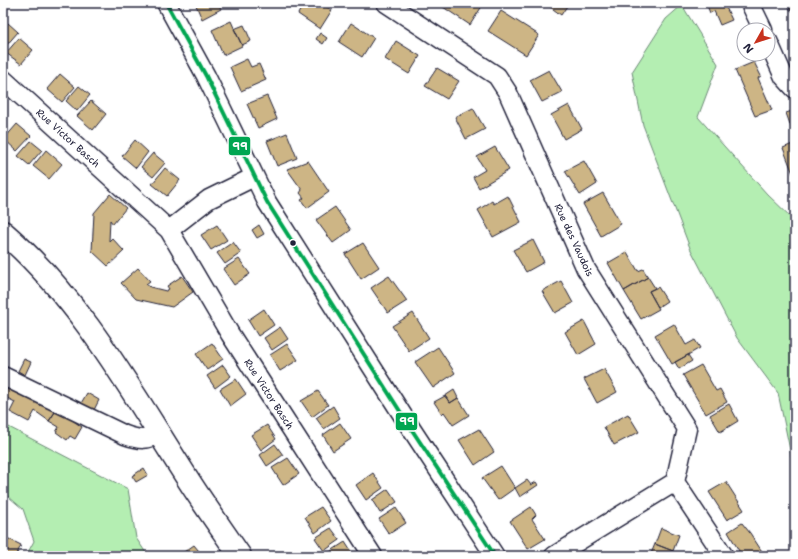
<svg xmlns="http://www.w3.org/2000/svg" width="798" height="559" font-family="'Shantell Sans',sans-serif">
<rect width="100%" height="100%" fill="#fff"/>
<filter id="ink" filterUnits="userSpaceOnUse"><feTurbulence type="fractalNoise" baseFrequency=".025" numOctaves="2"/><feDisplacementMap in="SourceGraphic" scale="8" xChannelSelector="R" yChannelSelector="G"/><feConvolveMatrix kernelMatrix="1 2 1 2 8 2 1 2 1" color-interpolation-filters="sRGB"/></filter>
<g filter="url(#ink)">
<!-- green -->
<path fill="#b4eeb2" stroke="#6b8876" d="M682,5L718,64L698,117L767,194L795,221V474L778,393L737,338L690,248L643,125L632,72L666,19Z
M3,424L128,489L136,538L148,556H26L34,541L23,509L3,492Z"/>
<!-- building -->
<path fill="#cdb585" stroke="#22223b" d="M195,3H218L221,9L202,19Z
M304,3H320L332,10L320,29L298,14Z
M437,3H484L470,25Z
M545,3H569L561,15Z
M706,3H724L732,20L720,25L714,11L710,13Z
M787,3H795V9L791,11Z
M501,11L539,35L526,55L488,31Z
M231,21L242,46L223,55L212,30Z
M8,23L18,32L5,47L3,45V27Z
M351,23L374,38L362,57L339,42Z
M244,25L251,41L242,45L234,29Z
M752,25L754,30H744V40L740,31Z
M320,33L327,38L323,44L316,39Z
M19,38L33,50L21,64L6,53Z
M396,41L420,56L409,74L385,59Z
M247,59L251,67L259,64L266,80L241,91L230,67Z
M754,62L761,76L758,78L772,110L755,116L735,70Z
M437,68L459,81L447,99L425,86Z
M549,70L562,92L542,102L530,80Z
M60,74L75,87L62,102L47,89Z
M79,86L90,95L77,111L66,101Z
M267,96L277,119L258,128L247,104Z
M91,101L106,114L93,130L77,116Z
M569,105L582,129L564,139L551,115Z
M473,108L485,129L466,139L455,117Z
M795,110V125L791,127L786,113Z
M17,124L31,136L17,151L4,139Z
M287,133L297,158L277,166L267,141Z
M135,140L148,152L136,168L122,156Z
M31,141L42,150L29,165L18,156Z
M795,143V176H794L783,148Z
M495,147L509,170L479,188L473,177L485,170L477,157Z
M46,150L62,164L49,179L33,166Z
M153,153L165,163L153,177L141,167Z
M308,161L329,192L307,208L301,200L304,198L300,193L302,190L287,169Z
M584,161L597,184L580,195L565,171Z
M165,168L180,180L167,196L152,184Z
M603,193L621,224L601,236L583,204Z
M110,194L126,208L113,224L110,220L109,241L112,238L124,251L108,266L92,251L94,213Z
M508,196L521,222L493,237L478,210L492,201L494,204Z
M335,207L351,230L333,243L316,220Z
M217,225L227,240L211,250L201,235Z
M259,225L264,234L257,238L252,230Z
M533,240L544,262L526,272L513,250Z
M233,242L241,253L225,264L217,253Z
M363,243L379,267L361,279L345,254Z
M627,252L638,271L643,269L648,277L624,291L608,263Z
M239,259L250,274L234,285L223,269Z
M138,268L150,281L146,284L150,287L166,291L169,289L167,286L182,276L193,292L172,307L136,299L121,283Z
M389,276L407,301L388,313L371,288Z
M648,277L655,288L649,291L659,309L641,319L624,291Z
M561,281L573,303L555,313L542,291Z
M658,287L667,301L658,307L649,291Z
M264,309L274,325L258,336L248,320Z
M413,313L429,338L409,351L392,326Z
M584,321L596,344L578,355L565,332Z
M674,324L686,345L695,340L700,348L672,364L655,335Z
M280,327L288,339L272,350L264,338Z
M212,343L223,359L207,370L196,354Z
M287,344L298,360L280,371L270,355Z
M438,347L455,373L433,388L415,362Z
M688,355L692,361L679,369L675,362Z
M24,359L31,362L25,375L18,371Z
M223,365L231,376L215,388L207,376Z
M701,365L716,391L720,389L727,402L706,414L683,375Z
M604,369L617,392L597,403L584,379Z
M236,379L246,394L230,406L220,389Z
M6,383L57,409L49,421L35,411L29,422L10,412L15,402L3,396V389Z
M454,390L458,398L450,403L445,396Z
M318,391L328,405L312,417L301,401Z
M87,393L99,400L93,412L80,405Z
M445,396L450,403L458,398L469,415L453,425L444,412L442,414L434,402Z
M729,404L738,421L720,432L710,415Z
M333,406L340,418L324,429L316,418Z
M57,409L82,427L75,439L70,436L67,440L56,432L59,427L49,421Z
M628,414L639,432L614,445L604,427Z
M340,423L351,439L333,451L323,435Z
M267,425L276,439L261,450L251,435Z
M479,429L494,452L475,465L459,440Z
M275,444L283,455L267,466L260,455Z
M288,458L299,474L283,485L272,468Z
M501,466L515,488L498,500L482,478Z
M144,468L148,475L136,482L132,476Z
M373,473L383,488L366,500L356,485Z
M527,480L531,485L536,482L538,485L520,497L515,488Z
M726,482L744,510L727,520L709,492Z
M388,489L397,502L380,513L372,500Z
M321,507L331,521L315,533L305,517Z
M531,507L536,515L532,519L545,539L528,549L510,521Z
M396,508L406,523L389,534L379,519Z
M742,523L750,533L765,556H742L728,532Z
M331,528L340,540L324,551L315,538Z
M661,528L679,535L673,551L655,544Z
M3,536L21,545L16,556H3Z
M345,542L354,556H331L328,553Z
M655,544L673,551L671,556H650Z
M194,545L203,556H187L184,552Z"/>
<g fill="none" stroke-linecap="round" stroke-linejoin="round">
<!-- street casing -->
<g stroke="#22223b" stroke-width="21">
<path id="street" d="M166,3L206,76L267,202L412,430L495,556
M386,3L497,76L508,93L586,269L687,429L675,482L724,556
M750,3L763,30
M768,41L784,77L795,89
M3,79L169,230L230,334L373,556
M169,230L209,199L254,177
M3,376L125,435C139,440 147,441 161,433
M554,556L675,482"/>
</g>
<!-- secondary casing -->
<g stroke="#22223b" stroke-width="25">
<path id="secondary" d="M3,232C82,300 133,394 189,481C205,506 223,531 240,556"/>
</g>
<!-- street -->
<use href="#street" stroke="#fff" stroke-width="18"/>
<!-- secondary -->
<use href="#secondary" stroke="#fff" stroke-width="22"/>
<!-- bus-1 casing -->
<g stroke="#fff" stroke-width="7">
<path id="bus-1" d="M166,3L206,76L267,202L412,430L495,556"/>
</g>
<!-- bus-1 -->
<use href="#bus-1" stroke="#00a651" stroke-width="4"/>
</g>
</g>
<!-- markers -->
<circle fill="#22223b" stroke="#fff" stroke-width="1.5" cx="293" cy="243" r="3.5"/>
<g text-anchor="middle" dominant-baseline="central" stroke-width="4" stroke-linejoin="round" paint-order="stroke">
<!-- street labels -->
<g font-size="10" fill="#22223b" stroke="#fff">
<text transform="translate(68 138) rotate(42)">Rue Victor Basch</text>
<text transform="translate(574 240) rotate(65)">Rue des Vaudois</text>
<text transform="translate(269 394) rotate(57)">Rue Victor Basch</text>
</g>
</g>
<g stroke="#fff" stroke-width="1.5">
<rect x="228" y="136" width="23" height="20" rx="4" fill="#00a651"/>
<rect x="395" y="412" width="23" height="19" rx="4" fill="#00a651"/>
</g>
<g font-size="11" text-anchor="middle" font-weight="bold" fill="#fff">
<text x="240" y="150">99</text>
<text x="407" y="425">99</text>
</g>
<!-- margin -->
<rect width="798" height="559" fill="none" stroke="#fff" stroke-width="16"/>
<rect x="8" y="8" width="782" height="543" fill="none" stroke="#22223b" stroke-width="1.5" filter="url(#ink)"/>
<!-- north arrow -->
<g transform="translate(756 42) rotate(231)"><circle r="19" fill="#ffffff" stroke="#a7a7b1"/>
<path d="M0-3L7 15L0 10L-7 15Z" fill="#c8321e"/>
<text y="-6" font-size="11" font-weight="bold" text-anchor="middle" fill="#22223b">N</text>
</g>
</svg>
